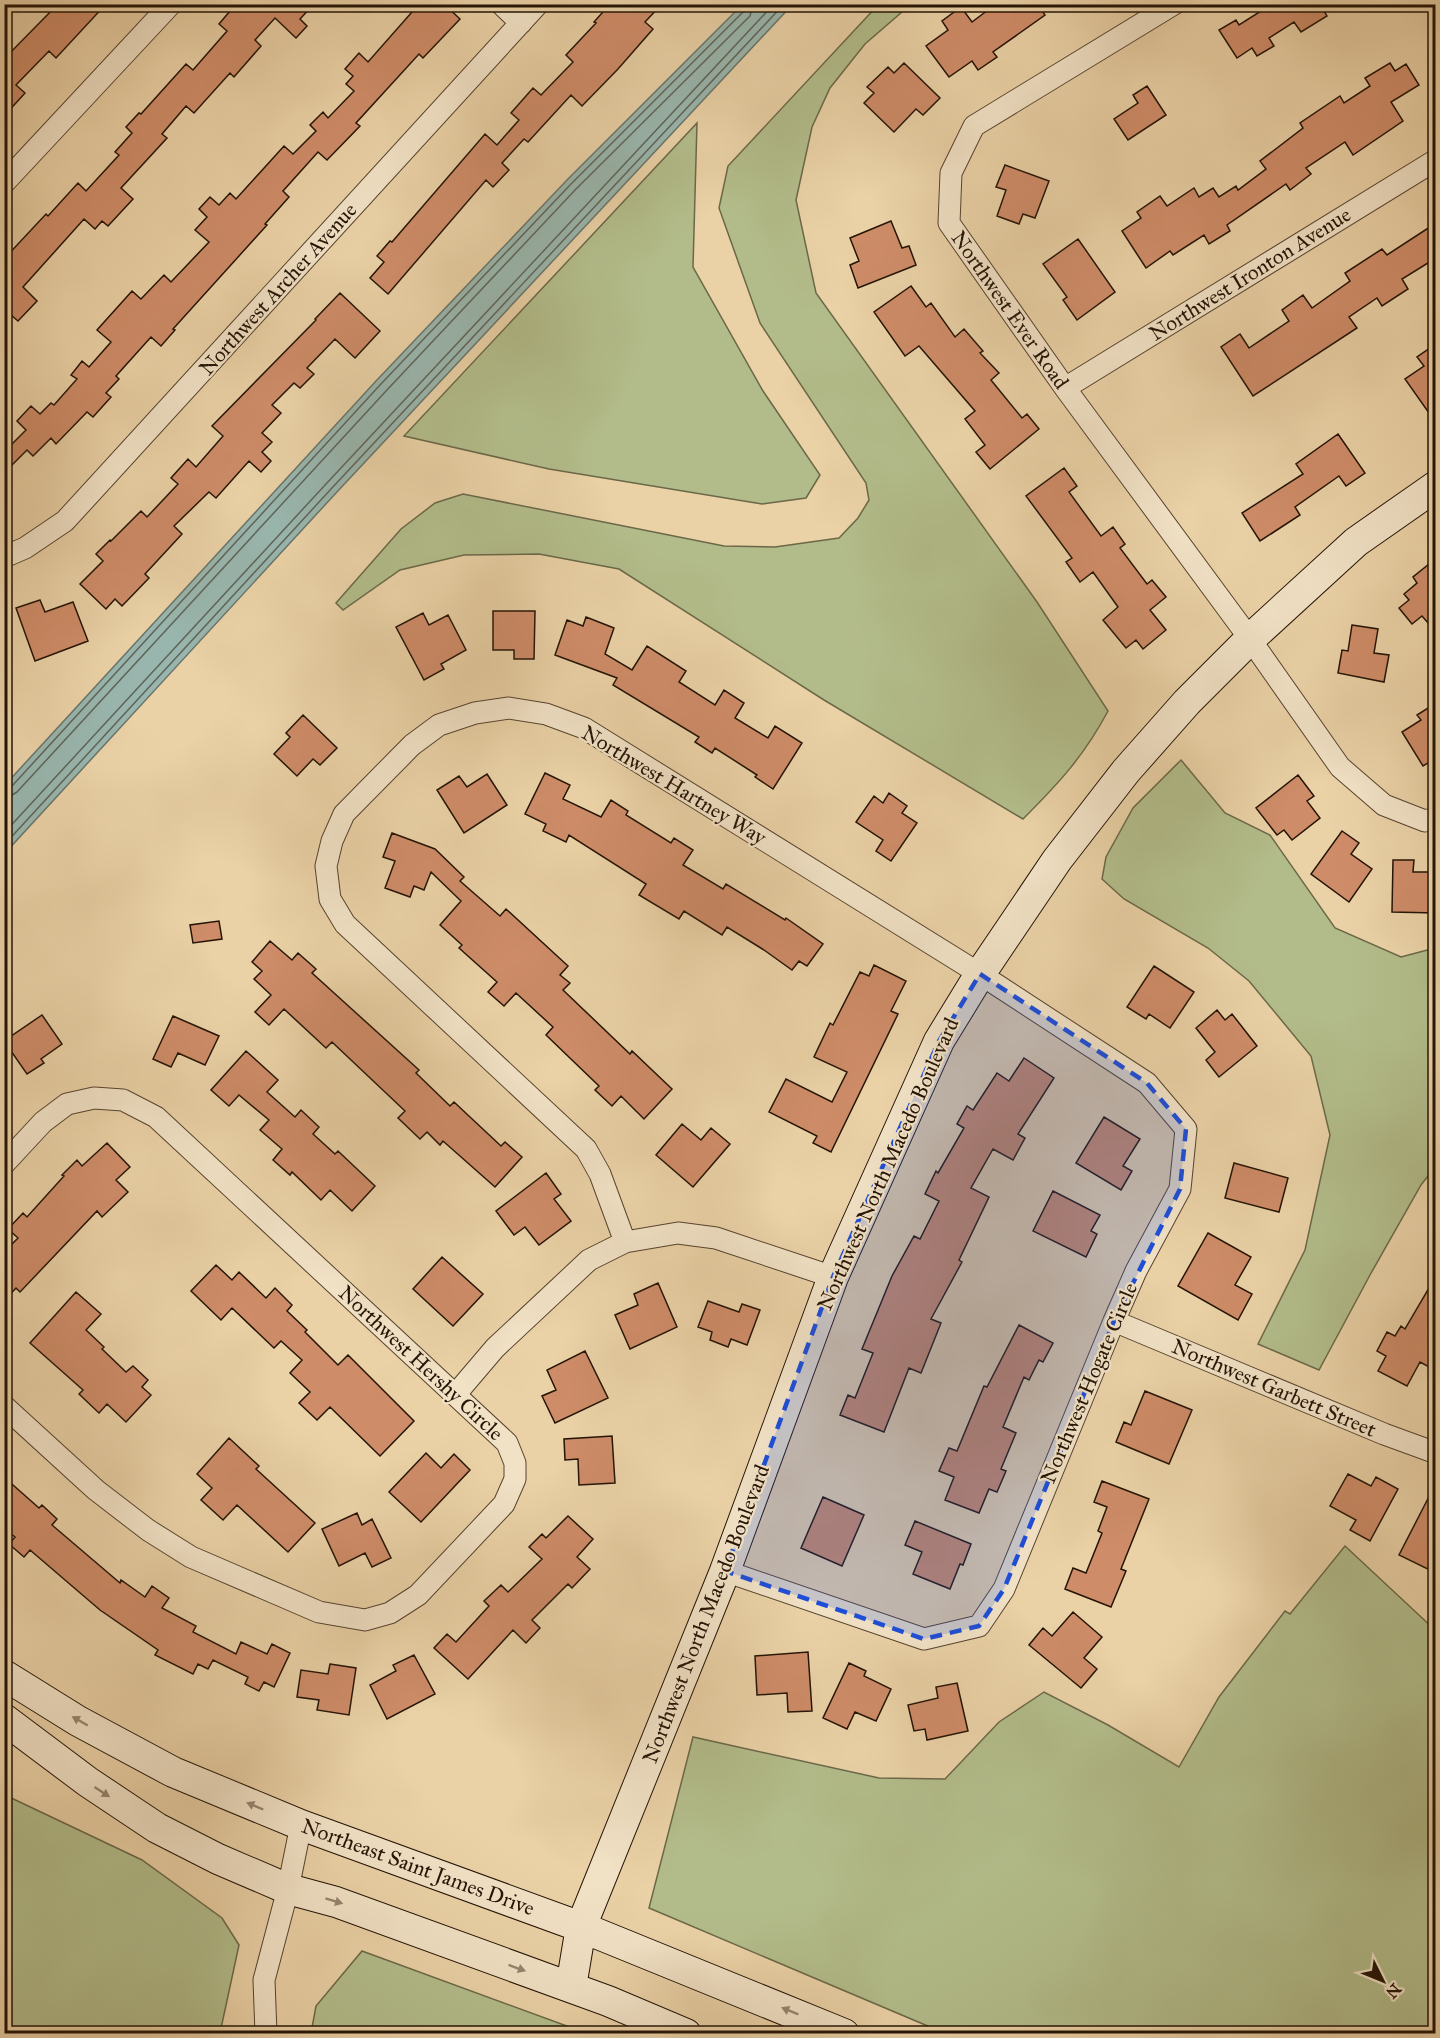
<svg xmlns="http://www.w3.org/2000/svg" width="1440" height="2038" font-family="'IM FELL Great Primer',serif">
<rect width="100%" height="100%" fill="#ead1a6"/>
<filter id="stains"><feTurbulence type="fractalNoise" baseFrequency=".00333" numOctaves="4"/><feColorMatrix values="0 0 0 0 .2 0 0 0 0 .09 0 0 0 0 .02 0 0 0 .5 -.17"/></filter>
<radialGradient id="worn" r=".72"><stop offset=".6" stop-color="#630" stop-opacity="0"/><stop offset="1" stop-color="#630" stop-opacity=".3"/></radialGradient>
<!-- green -->
<path fill="#b2bc8a" stroke="#6b6848" stroke-width="1.5" d="M878,5H910L865,44L830,88L812,127L796,200L816,293L1037,602L1108,711C1084,756 1059,783 1023,819L824,700L619,569L539,554L464,555L400,570L343,610L336,603L401,529L435,503L463,494L724,546L775,547L839,538L858,518L869,500L866,483L760,323L719,208L728,166Z
M697,123L693,267L763,391L820,475L806,498L762,504L549,469L404,436Z
M1181,760L1225,813L1270,835L1335,928L1401,957L1435,948V1167L1421,1185L1370,1275L1319,1370L1258,1344L1305,1250L1330,1135L1311,1056L1249,981L1208,948L1124,899L1102,879L1106,857L1133,808Z
M1345,1546L1435,1630V2033H938L930,2027L649,1908L693,1737L879,1778L945,1779L999,1722L1044,1692L1108,1725L1179,1767L1219,1697L1285,1611L1290,1614Z
M5,1795L142,1860L222,1918L239,1945L220,2033H5Z
M362,1951L586,2033H311L316,2006Z"/>
<!-- water -->
<path fill="#99b6ae" stroke="#6a756b" stroke-width="1.5" d="M742,5H792L336,493L5,853V785L376,381L567,180Z"/>
<g fill="none" stroke-linecap="round" stroke-linejoin="round">
<!-- shore -->
<path stroke="#5e655a" stroke-width="1.5" d="M4,789L12,786L380,385L571,184L744,11L746,4
M4,796L12,795L17,792L386,391L576,189L750,16L753,4
M4,833L326,484L774,4
M4,845L331,489L784,4"/>
</g>
<!-- building -->
<path fill="#ce8c68" stroke="#241406" stroke-width="1.5" d="M58,4H106L56,58L49,51L16,85L25,93L4,116V59Z
M236,4H314L300,19L307,26L296,38L275,18L255,40L261,46L234,77L230,73L194,113L186,106L162,134L167,138L121,188L133,199L108,226L102,221L95,229L84,219L23,287L37,301L18,321L4,309V259L46,214L48,216L78,183L86,191L119,155L115,152L132,133L126,127L139,113L141,114L186,64L193,70L227,31L219,24Z
M419,4H444L460,19L423,58L419,54L356,123L360,126L327,160L318,152L283,191L289,197L265,224L267,225L173,329L175,330L161,346L151,337L116,376L119,379L106,393L111,397L93,417L87,412L56,444L51,438L33,456L27,450L4,473V452L26,430L17,421L31,406L40,414L51,403L54,405L77,379L71,375L82,361L89,367L111,342L97,330L132,291L141,299L164,275L171,282L209,242L195,230L207,217L199,209L210,197L219,205L230,193L236,199L284,146L293,154L316,131L310,125L323,112L328,118L354,91L346,84L353,76L345,69L359,53L368,62Z
M610,4H662L645,22L653,29L618,69L582,106L571,95L528,142L524,139L502,163L509,170L493,187L486,180L388,294L370,278L384,262L377,256L390,241L392,242L485,134L497,145L519,120L511,113L533,88L541,95L573,62L566,55L596,23L594,22Z
M996,4H1038L1045,15L993,52L997,57L978,70L972,61L949,77L926,46L948,30L942,21L961,7L972,22Z
M1272,4H1320L1327,16L1301,32L1294,22L1269,38L1274,46L1257,56L1252,48L1237,58L1219,30L1236,20L1239,25Z
M904,63L940,98L923,115L916,109L894,132L864,103L874,93L867,87L888,67L894,73Z
M1390,63L1395,71L1406,64L1419,85L1391,102L1403,121L1353,155L1345,142L1306,168L1311,174L1290,190L1286,184L1227,225L1230,231L1209,244L1204,235L1173,255L1170,251L1146,268L1122,231L1141,218L1137,212L1160,196L1167,206L1194,188L1199,197L1213,188L1219,197L1236,186L1238,190L1266,169L1260,161L1303,128L1300,123L1340,96L1344,103L1370,86L1365,78Z
M1147,86L1166,115L1128,140L1114,119L1138,103L1133,95Z
M1005,165L1049,181L1035,218L1023,214L1019,224L997,216L1006,190L996,187Z
M891,221L902,248L909,246L916,265L858,288L850,265L859,261L850,238Z
M1436,223V258L1402,279L1408,289L1382,306L1377,298L1349,317L1357,328L1253,396L1221,347L1240,334L1249,348L1289,321L1282,310L1303,295L1312,308L1350,281L1345,273L1382,249L1387,255Z
M1078,239L1115,292L1077,320L1063,300L1067,297L1043,264Z
M911,286L926,307L931,303L955,337L964,329L983,351L980,353L999,373L991,380L1022,418L1027,414L1039,429L990,469L976,452L985,445L965,419L975,411L919,346L905,356L874,312Z
M340,293L380,331L355,358L335,339L307,368L314,374L300,388L294,383L272,405L281,413L262,433L272,442L262,452L271,461L261,472L249,461L216,498L209,492L174,526L182,534L145,574L149,578L122,606L115,599L106,609L80,584L103,561L96,554L110,540L111,541L141,511L147,517L178,484L171,478L188,459L196,467L223,436L212,426L316,320L315,319Z
M1436,344V423L1405,379L1424,366L1417,357Z
M1338,434L1365,473L1346,486L1339,476L1295,507L1300,515L1260,541L1242,513L1303,474L1296,464Z
M1064,468L1077,486L1069,492L1101,536L1113,527L1125,544L1120,548L1147,584L1152,580L1166,597L1150,610L1166,630L1143,649L1136,640L1126,648L1103,620L1118,607L1093,572L1080,582L1066,562L1072,558L1026,496Z
M1429,564L1436,572V632L1422,616L1412,624L1399,608L1409,600L1404,594L1417,583L1413,577Z
M40,600L45,612L73,602L88,641L35,661L16,608Z
M493,611H535L534,659H514V650H493Z
M423,613L429,625L448,615L466,650L441,664L444,669L424,680L396,627Z
M586,617L614,628L605,654L632,670L647,646L686,671L679,682L715,705L724,690L744,703L735,718L768,738L775,726L802,743L773,789L755,777L757,775L715,748L712,753L695,742L699,737L613,685L617,678L555,655L567,620L583,626Z
M1352,625L1378,629L1374,653L1389,655L1384,682L1338,673L1342,650L1348,651Z
M1436,703V758L1423,766L1402,732L1421,720L1417,715Z
M303,715L337,748L320,765L313,759L297,776L274,754L290,737L286,733Z
M545,773L570,785L563,799L601,817L611,800L628,811L626,815L671,843L674,838L693,850L683,865L723,889L726,884L785,920L786,918L823,944L807,966L799,961L792,970L764,950L727,927L722,935L684,911L679,919L639,895L646,884L569,835L566,842L543,831L546,824L525,814Z
M487,774L507,805L464,833L437,790L459,776L467,787Z
M1298,775L1314,796L1307,801L1320,818L1292,840L1284,830L1277,835L1256,808Z
M889,793L907,806L902,813L917,823L891,861L876,851L883,840L856,822L874,796L883,803Z
M1342,831L1359,843L1351,854L1372,869L1349,902L1311,874Z
M392,833L435,849L464,877L460,881L500,916L506,909L568,966L560,975L570,983L563,990L630,1054L632,1051L672,1089L644,1119L621,1096L612,1106L595,1090L599,1086L546,1035L553,1027L516,993L504,1006L488,992L497,982L459,948L462,945L440,925L461,901L431,872L424,890L414,886L410,897L385,888L395,861L383,857Z
M1393,860H1414L1413,872H1436V913L1392,912Z
M219,921L222,939L193,943L190,925Z
M270,941L292,960L298,953L316,969L312,973L419,1070L416,1073L450,1106L454,1102L501,1146L505,1142L522,1157L495,1187L443,1141L440,1145L427,1132L420,1139L398,1118L405,1111L332,1042L326,1048L284,1009L269,1025L255,1012L271,995L254,979L262,971L252,962Z
M874,965L906,981L891,1011L898,1014L831,1152L813,1143L817,1136L769,1112L786,1079L832,1102L847,1072L814,1057L830,1023L833,1025L860,972L869,976Z
M1154,966L1194,992L1170,1028L1149,1014L1146,1019L1127,1007Z
M1217,1010L1225,1020L1232,1014L1257,1046L1219,1077L1206,1060L1215,1052L1196,1028Z
M42,1015L62,1044L41,1059L44,1063L27,1074L4,1041Z
M173,1016L219,1036L205,1065L178,1053L171,1067L153,1059Z
M246,1051L278,1080L267,1092L295,1117L301,1110L319,1127L313,1134L335,1154L338,1151L375,1186L352,1211L330,1190L321,1200L292,1172L290,1175L273,1160L282,1149L260,1130L269,1120L239,1095L229,1106L211,1090Z
M1024,1058L1054,1078L1018,1134L1025,1138L1013,1160L993,1149L971,1188L989,1197L959,1260L962,1262L931,1319L941,1323L921,1373L909,1368L884,1432L840,1415L848,1395L855,1398L873,1353L862,1349L892,1276L914,1236L920,1239L939,1201L925,1194L936,1171L938,1173L964,1128L957,1124L967,1106L973,1110L997,1073L1009,1081Z
M1104,1117L1140,1139L1123,1166L1132,1171L1121,1190L1076,1163Z
M682,1124L701,1140L711,1128L730,1144L693,1187L656,1155Z
M107,1143L130,1167L116,1180L128,1192L102,1217L97,1211L20,1292L16,1288L4,1301V1252L18,1238L8,1229L23,1213L27,1217L64,1176L62,1175L77,1160L82,1166Z
M1234,1163L1288,1178L1279,1212L1225,1198Z
M546,1173L561,1194L554,1199L571,1221L539,1245L525,1227L514,1235L496,1211Z
M1053,1191L1100,1215L1091,1231L1097,1234L1086,1257L1033,1231Z
M1208,1233L1251,1257L1235,1285L1252,1294L1238,1320L1178,1286Z
M442,1257L483,1294L453,1326L413,1289Z
M216,1265L232,1280L239,1272L266,1298L275,1288L292,1305L287,1311L307,1330L305,1332L338,1365L348,1355L414,1421L380,1456L330,1407L317,1420L299,1403L310,1392L290,1373L302,1360L281,1341L274,1348L232,1308L221,1320L191,1291Z
M1436,1276V1359L1431,1368L1420,1362L1407,1386L1378,1371L1386,1356L1377,1351L1387,1332L1395,1336L1401,1326L1405,1329Z
M658,1283L677,1327L630,1349L615,1315L638,1305L634,1294Z
M76,1292L101,1314L86,1330L104,1347L102,1349L126,1372L133,1366L148,1380L142,1387L151,1395L126,1422L107,1404L99,1413L79,1394L83,1390L30,1343Z
M708,1301L739,1312L742,1304L760,1310L747,1345L731,1339L728,1347L710,1340L712,1332L698,1327Z
M1019,1325L1053,1343L1043,1362L1039,1360L1029,1380L1024,1377L1003,1427L1016,1433L1001,1469L1006,1471L997,1492L989,1489L979,1513L945,1500L954,1477L939,1471L949,1448L957,1451L984,1386L987,1387Z
M585,1351L608,1398L555,1423L542,1396L556,1390L547,1370Z
M1145,1391L1192,1410L1169,1464L1116,1442L1124,1422L1131,1425Z
M612,1436L615,1483L579,1485L578,1459L565,1460L564,1439Z
M229,1438L259,1466L256,1469L315,1523L288,1552L237,1505L223,1520L201,1500L212,1488L197,1474Z
M426,1453L441,1468L454,1454L470,1470L421,1522L389,1492Z
M1348,1474L1371,1486L1376,1477L1398,1489L1370,1541L1350,1530L1356,1520L1330,1506Z
M4,1477L39,1508L42,1505L57,1519L52,1525L120,1583L121,1580L145,1597L152,1586L169,1598L162,1608L196,1626L193,1632L236,1654L241,1642L267,1654L272,1644L290,1653L274,1687L264,1682L259,1691L245,1684L248,1677L213,1660L208,1669L198,1664L193,1674L155,1655L158,1650L100,1610L30,1550L24,1557L9,1544L15,1537L4,1528Z
M1102,1481L1149,1499L1121,1569L1126,1571L1111,1607L1065,1589L1073,1568L1086,1573L1102,1533L1098,1531L1107,1507L1094,1502Z
M1436,1483V1573L1399,1555Z
M823,1497L864,1515L842,1566L801,1548Z
M357,1513L362,1525L372,1519L391,1558L372,1567L365,1553L339,1566L322,1529Z
M568,1516L593,1539L577,1557L590,1569L572,1588L568,1584L532,1620L540,1628L526,1643L513,1630L468,1679L434,1648L447,1634L456,1642L489,1606L484,1601L501,1585L508,1592L542,1559L529,1547L542,1534L546,1538Z
M915,1521L971,1544L963,1565L960,1564L950,1589L913,1574L922,1552L905,1545Z
M1073,1612L1102,1637L1084,1658L1097,1669L1081,1688L1029,1645L1043,1628L1052,1636Z
M808,1652L812,1711L788,1712L787,1693L757,1695L755,1656Z
M414,1655L435,1694L387,1719L370,1685L396,1671L393,1665Z
M849,1663L866,1671L864,1676L891,1689L876,1721L855,1712L847,1729L823,1718Z
M330,1664L356,1668L349,1715L317,1710L319,1700L297,1697L301,1670L328,1674Z
M957,1683L968,1731L927,1740L925,1729L914,1731L908,1705L938,1698L936,1687Z"/>
<g fill="none" stroke-linecap="round" stroke-linejoin="round">
<!-- street casing -->
<g stroke="#56432e" stroke-width="23">
<path id="street" d="M501,4L521,23
M1174,4L974,126L951,173L949,223L1065,388L1250,639L1340,767L1384,805L1425,821L1436,818
M4,183L171,4
M1065,388L1436,160
M4,557L25,548L65,521L538,4
M4,1164L43,1122L67,1104L94,1098L123,1100L156,1117L507,1443L515,1463V1479L504,1504L418,1595L390,1613L365,1620L319,1612L191,1557L148,1530L96,1490L4,1406
M625,1242L600,1174L586,1149L345,924L330,899L326,866L332,841L344,814L412,745L439,725L475,713L509,708L546,714L584,728L980,974L1147,1083L1186,1129L1180,1189L1136,1271L1114,1321L1004,1589L979,1626L924,1639L725,1571
M1114,1321L1384,1434L1436,1453
M455,1395L495,1348L589,1260L625,1242L678,1233L716,1238L833,1277
M266,2034L264,1980L288,1889L301,1825"/>
</g>
<!-- secondary casing -->
<g stroke="#241406" stroke-width="32">
<path id="secondary" d="M4,1675L78,1721L173,1772L301,1825L581,1927L844,2034
M4,1719L88,1782L157,1828L218,1859L288,1889L336,1902L608,2001L686,2034
M571,1987L581,1927L725,1571L833,1277L939,1041L980,974L1057,860L1126,771L1187,702L1250,639L1356,542L1436,486"/>
</g>
<!-- street -->
<use href="#street" stroke="#f1e1c5" stroke-width="21"/>
<!-- secondary -->
<use href="#secondary" stroke="#f1e1c5" stroke-width="30"/>
</g>
<!-- one-way arrows -->
<defs><path id="oneway-solid" d="M-6-.8H1V-3.2L6.5 0L1 3.2V.8H-6Z" transform="scale(1.5)"/></defs>
<g fill="#95856f">
<use href="#oneway-solid" transform="translate(80 1721) rotate(-150)"/>
<use href="#oneway-solid" transform="translate(102 1792) rotate(33)"/>
<use href="#oneway-solid" transform="translate(255 1806) rotate(-157)"/>
<use href="#oneway-solid" transform="translate(334 1901) rotate(17)"/>
<use href="#oneway-solid" transform="translate(517 1968) rotate(20)"/>
<use href="#oneway-solid" transform="translate(790 2011) rotate(-158)"/>
</g>
<!-- marked area -->
<path fill="#1d4ed8" fill-opacity="0.2" stroke="#1d4ed8" stroke-width="4.5" stroke-dasharray="12 8" stroke-linejoin="round" d="M980,974L1147,1083L1186,1129L1180,1189L1114,1321L1004,1589L979,1626L924,1639L725,1571L833,1277L939,1041Z"/>
<g text-anchor="middle" dominant-baseline="central" stroke-width="4.5" stroke-linejoin="round" paint-order="stroke">
<!-- street labels -->
<g font-size="21" fill="#241406" stroke="#f1e1c5">
<text transform="translate(1250 274) rotate(-32)">Northwest Ironton Avenue</text>
<text transform="translate(278 289) rotate(-48)">Northwest Archer Avenue</text>
<text transform="translate(1010 310) rotate(55)">Northwest Ever Road</text>
<text transform="translate(674 785) rotate(31)">Northwest Hartney Way</text>
<text transform="translate(888 1164) rotate(-66)">Northwest North Macedo Boulevard</text>
<text transform="translate(421 1363) rotate(43)">Northwest Hershy Circle</text>
<text transform="translate(1089 1383) rotate(-67)">Northwest Hogate Circle</text>
<text transform="translate(1274 1388) rotate(23)">Northwest Garbett Street</text>
<text transform="translate(706 1614) rotate(-69)">Northwest North Macedo Boulevard</text>
<text transform="translate(418 1867) rotate(20)">Northeast Saint James Drive</text>
</g>
</g>
<!-- margin -->
<rect width="1440" height="2038" fill="none" stroke="#ead1a6" stroke-width="24"/>
<rect x="6" y="6" width="1428" height="2026" fill="none" stroke="#241406" stroke-width="3"/>
<rect x="12" y="12" width="1416" height="2014" fill="none" stroke="#241406" stroke-width="1.5"/>
<!-- north arrow -->
<g transform="translate(1383 1981) rotate(133)" stroke="#f1e1c5" stroke-width="4.5" paint-order="stroke">
<path d="M0-4.5L10 22L0 15L-10 22Z" fill="#241406"/>
<text y="-9" font-size="16" font-weight="bold" text-anchor="middle" fill="#241406">N</text>
</g>
<rect width="100%" height="100%" filter="url(#stains)"/>
<rect width="100%" height="100%" fill="url(#worn)"/>
</svg>
